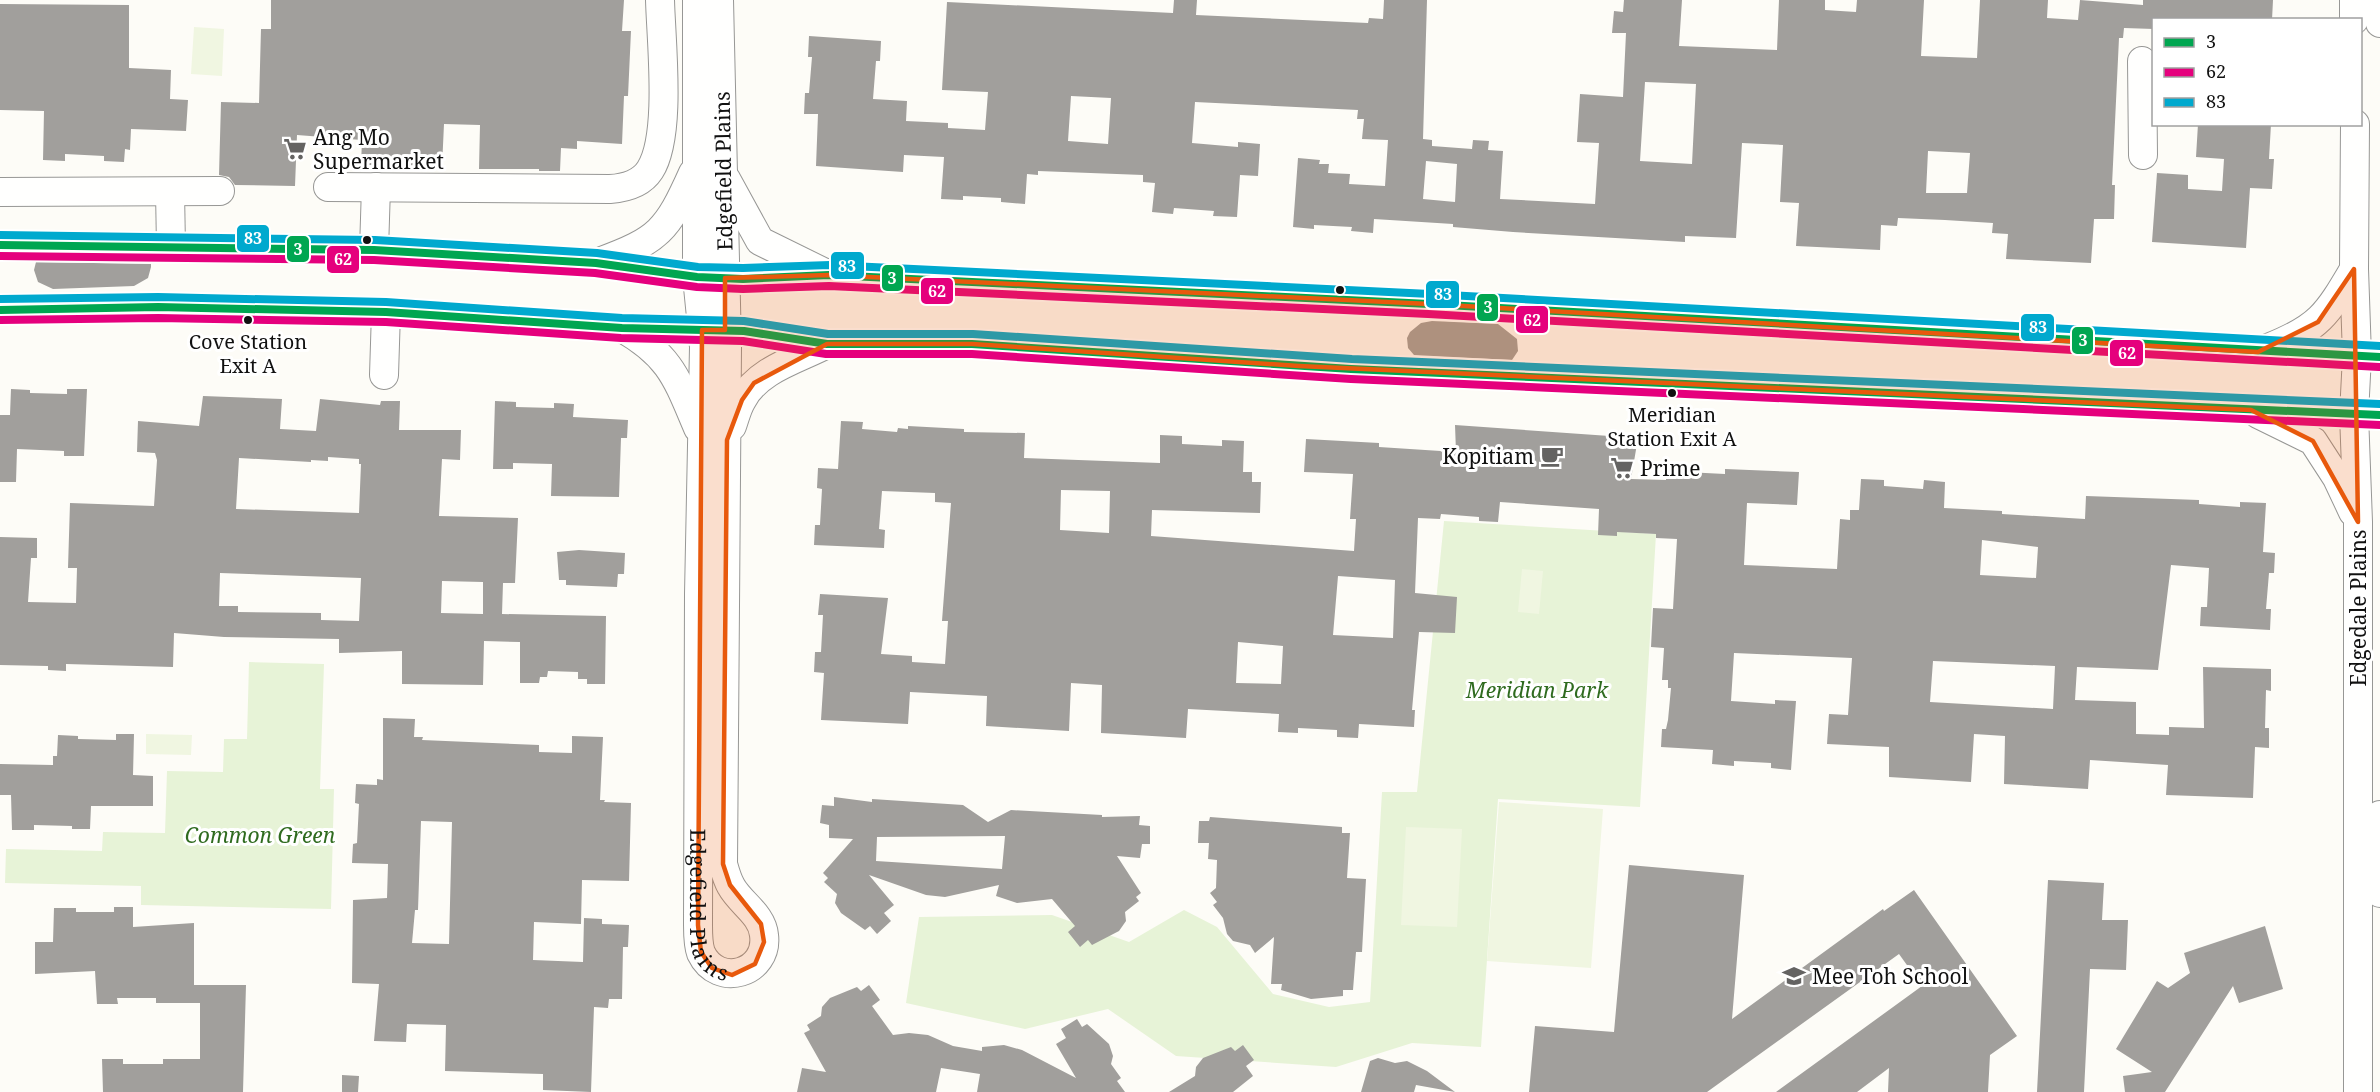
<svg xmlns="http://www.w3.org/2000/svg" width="2380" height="1092" font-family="'Noto Serif',serif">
<rect width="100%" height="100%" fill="#fdfcf7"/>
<!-- green -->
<path fill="#e7f3d7" d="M1444,521L1656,534L1640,807L1498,799L1481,1047L1412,1043L1336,1067L1176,1056L1108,1009L1025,1029L906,1003L919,917L1052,915L1129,942L1184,910L1217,927L1273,994L1329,1007L1370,1002L1382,792H1417Z
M249,662L324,664L320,789H334L331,909L141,905V886L5,883L6,849L102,851L103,832L165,833L167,771L223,772L224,739H247Z"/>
<!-- pitch -->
<path fill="#f0f6e1" d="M194,27L224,29L222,76L191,74Z
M1522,569L1543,571L1539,614L1518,612Z
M146,734L192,735L191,755L146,754Z
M1499,802L1603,809L1591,968L1487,961Z
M1406,827L1462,829L1457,927L1401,925Z"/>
<!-- building -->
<path fill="#a19f9c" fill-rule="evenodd" d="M271,0H624L622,31H631L628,96H624L622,144L577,141V149L561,148L560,171H539V169H479L480,125L444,124L442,167L361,165L362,140L297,135L295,186L235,185L229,177L219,175L221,102L259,103L261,29H271Z
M1174,0H1197L1196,15L1368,23L1369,18L1383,19L1384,0H1427L1423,139L1432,140V146L1472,149L1473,140L1489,141L1488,150L1503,151L1500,199L1595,204L1599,143L1577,142L1580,94L1623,97L1626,33H1612L1614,11L1623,12L1624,0H1682L1679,46L1777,50L1779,0H1825V10L1856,12L1857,0H1924L1921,56L1977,58L1980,0H2048L2047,18L2078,20L2080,0L2143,5V0H2273L2272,20H2154V29L2124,28L2123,38H2119L2112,185H2115L2114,219H2094L2091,263L2006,259L2008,234L1992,233L1993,223L1945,220L1898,218L1897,226L1881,225L1880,250L1796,246L1799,203L1780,202L1783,145L1742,143L1736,238L1685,236V242L1513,232L1453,227V224L1374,219L1373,233L1351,231L1352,227L1314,225V229L1293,227L1298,158L1320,160L1319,164H1329L1328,173L1350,174L1349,184L1385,186L1388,140L1362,139L1364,119H1357L1358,110L1195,102L1192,143L1238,147V142L1260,144L1258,176L1240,175L1237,217L1213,216L1214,211L1174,208L1173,214L1152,212L1155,183L1143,182V175L1038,171V175L1027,174L1025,204L1001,202V198L963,196V200L941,199L944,157L904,155L903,172L816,166L818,114H804L805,93H809L812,57H808L809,36L881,41L880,61H876L873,99L907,101L906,121L948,123V128L985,130L988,92L942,90L947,2L1173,13ZM1645,82L1696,84L1692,164L1640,161ZM1071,96L1111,98L1108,144L1068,141ZM1928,151L1970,153L1967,193H1926ZM1426,161L1457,164L1455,202L1423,199Z
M0,4L129,5V68L171,70L170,99L188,100L186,131L131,129L130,150L125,149L124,162L104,161V156L65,154V161L43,160L44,111L0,110Z
M2198,124H2271L2269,159H2274L2272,189L2250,188L2246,248L2152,242L2157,173L2188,175V189L2222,191L2224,159L2196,157Z
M36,262L151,264V267L148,278L134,286L53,289L38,282L34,270Z
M1432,321L1498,324L1517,339L1518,351L1512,360L1414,355L1408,348L1407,338L1410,332L1421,323Z
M11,389L30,390V393L67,394V389H87L84,456H64V451L17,449L16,482H0V415H10Z
M203,396L282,399L280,429L316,431L320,399L380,405L381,401H400L399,430H461L460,460L442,459L439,516L518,518L515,583H503L502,614L606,616L605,684H587V679H578V672L548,671L547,677H540L539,683H520V642L484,641L483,685L402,684V651L339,653V639L224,637L174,633L173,667L66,664V671L48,670V666L0,665V537L37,538V558H31L28,602L76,603L77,568H68L70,503L154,506L157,460L155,453L137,452L138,421L199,426ZM328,457L359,459V464H361L359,513L236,509L239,458L311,462V460L328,461ZM220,573L361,578L359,621L321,620V613L238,612V606H219ZM442,581L483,582V614L441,613Z
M495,401L516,402V407L554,408V403L574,404L573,417L628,420L627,438H621L619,497L551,496L552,464L513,463V469H493Z
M841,421L863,422L862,429L897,432L898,428L908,429V426L964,429V432L1025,433L1024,458L1160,463V435L1182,436V444L1222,446V440L1244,441L1243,472H1252V482H1261L1260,513L1152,510L1151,536L1354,551L1356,519H1350L1353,474L1304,472L1306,439L1379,443V447L1456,452L1455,425L1638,438L1631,479L1666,480V471L1725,474V469L1799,472L1797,505L1747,503L1744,565L1837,569L1840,519L1850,520V510H1859L1861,479L1884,480V486L1923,489L1924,480L1945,482L1944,508L2002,511V514L2085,519L2086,496L2199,500V504L2240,507V502L2266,503L2263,552L2275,553L2274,573H2269L2266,609H2271L2270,630L2200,626L2201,607H2207L2209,568L2171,565L2158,670L2077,667L2075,700L2136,702V734L2169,735V727L2204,728L2203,667L2271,669V691L2266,690L2265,728H2269V748L2255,747L2253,798L2166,795L2168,765L2090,760L2088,789L2004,784L2005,736L1974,734L1971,782L1889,777V747L1827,744L1829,714L1848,715L1852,658L1734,653L1731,701L1775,704V700L1796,701L1791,770L1771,768V763L1734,761V766L1712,764L1713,750L1661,747L1662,729H1666L1668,720L1671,688H1668V680H1662L1664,648L1651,647L1653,608L1673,609L1677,539L1656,538V534L1617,532V536L1598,535L1599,509L1500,502L1498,522L1479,521V517L1441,514L1440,519L1418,518L1415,593L1457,597L1455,633L1419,632L1412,710H1415L1414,727L1359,724L1358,738L1337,737V730L1298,728V733L1278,732L1279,714L1188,709L1186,738L1101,733L1102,685L1071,683L1069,731L986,726L987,696L910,692L908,724L821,720L824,673L814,672L815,652H821L823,615H818L820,594L888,598L881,654L912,656V662L945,664L948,621H942L951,503L935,502V493L882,491L879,529L885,530L884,548L814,545L815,525H820L822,489L817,488L818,468L838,469ZM1061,490L1110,491L1109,533L1060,530ZM1982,540L2038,547L2036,578L1980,575ZM1338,576L1395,580L1393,638L1333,635ZM1238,642L1283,646L1281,684L1236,683ZM1933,661L2055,666L2053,709L1930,702Z
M579,550L625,553L624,574H618L617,587L566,585V580H559L557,552Z
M383,718L415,719L414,737H423L422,740L539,745V752L572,753V736L603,737L600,800H605L604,802L631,803L629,881L582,880L581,924L534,922L533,960L583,962L584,918L602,919V924L629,925L628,947H623L622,999H609L608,1008L594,1007L591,1092L543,1090V1074L445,1071L446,1025L407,1024L406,1042L374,1041L379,984L352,983L353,900L387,898L388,864L352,863L353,844L357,843L359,804L355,803L356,784L377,785V779L383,780ZM421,821L452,822L449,944L412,943L415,910H418Z
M116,734H134L133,775L153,776V806H91L90,829H72V826L34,825V830H12L11,795H0V764L53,765V756H57L58,735L78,736V739L116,740Z
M834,797L872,802V799L963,805L988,822L1011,810L1102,815V817L1140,816L1139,825L1150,826V844H1142L1140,858L1117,856L1141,893L1136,897L1139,901L1125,912L1126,921L1119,931L1092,945L1088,940L1080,947L1068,932L1075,926L1052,899L1017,903L996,896L999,885L945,897L926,895L869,875L894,905L884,913L891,921L877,934L870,926L865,930L841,913L835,903L837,894L824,882L828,878L823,873L853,839L829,838V825L820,823L822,805L834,806ZM1005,836L1002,869L876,861L877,837Z
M1210,817L1342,827V833H1350L1347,878L1366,879L1362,952H1356L1353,990H1343V996L1311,999L1281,990L1282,984H1271L1274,937L1255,953L1250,945L1233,941L1227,934L1223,918L1213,905L1217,902L1210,893L1216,888L1217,860L1208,859L1209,843H1198L1199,821H1209Z
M1629,865L1744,875L1732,1019L1883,909L1884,911L1914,890L2017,1036L1990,1055L1988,1092H1888L1889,1068L1857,1092H1776L1922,986L1899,954L1707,1092H1529L1535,1026L1614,1032Z
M2048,880L2104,883L2102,920H2128L2126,970L2090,969L2084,1092H2037Z
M114,907H133V927L194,923V985H246L243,1092H103L102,1059H123V1064H163V1059H200V1003H156V998H117L118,1004H97L95,971L35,974V942H53L54,908H76V912H114Z
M2265,926L2283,989L2239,1003L2233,986L2165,1092H2125L2123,1076L2152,1072L2116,1049L2157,981L2168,988L2190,973L2184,953Z
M869,985L880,1000L872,1006L893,1035L909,1033L928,1035L953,1046L982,1051V1047L1004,1045L1022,1050L1076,1078L1056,1044L1066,1038L1061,1029L1077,1019L1082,1027L1087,1024L1109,1044L1113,1056L1111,1064L1121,1078L1117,1081L1125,1092H977L980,1074L941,1068L936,1092H797L802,1068L826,1072L804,1033L810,1030L807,1025L821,1016L822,1007L830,998L857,987L861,991Z
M1243,1045L1254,1060L1246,1066L1253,1076L1233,1092H1169L1195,1076L1196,1067L1203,1058L1231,1047L1235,1051Z
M1378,1058L1395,1063L1407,1061L1427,1071L1455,1092L1416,1085L1414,1092H1361L1370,1061Z
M342,1075L359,1076L358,1092H342Z"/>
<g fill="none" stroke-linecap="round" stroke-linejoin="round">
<!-- minor casing -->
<g stroke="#979795" stroke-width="30">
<g id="minor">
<path id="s1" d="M697,0V277L704,347L699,594L698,925C698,934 698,945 701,953C718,989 769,973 764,935C762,914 740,903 731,886C727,879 725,871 723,864L727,347L719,0"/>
<path d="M2354,0V20"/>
<path d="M2379,0L2380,23"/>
<path d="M2142,61L2143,155"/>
<path d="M2355,124L2354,269L2357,356L2354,414L2358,522V1092"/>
<path d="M726,179L760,241L827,274"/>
<path d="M328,187L610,189C625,188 641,184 650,170C672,136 661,41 660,0"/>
<path d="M0,192L220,191"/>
<path d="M170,192L171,246"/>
<path d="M0,245L374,250L596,263L697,277L743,279L829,275L1429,304L2380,357"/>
<path d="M374,250L376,187"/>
<path d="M599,262C659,240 667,231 693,173"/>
<path d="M0,310L158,307L386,312L622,328L744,331L827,344H972L1351,369L2380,415"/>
<path d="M622,328C671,356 677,379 698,428"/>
<path d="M2268,348C2319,328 2327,315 2354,269"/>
<path d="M384,375L386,312"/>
<path d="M2258,414L2313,441L2337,478L2353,512"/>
<path d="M732,426C735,418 737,408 742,400C758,369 799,359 827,344"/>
<path d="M2380,815V893"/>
</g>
</g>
<!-- minor -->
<use href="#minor" stroke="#fffffe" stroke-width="28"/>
<!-- bus-1 casing -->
<g stroke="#fff" stroke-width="12">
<path id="bus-1" d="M0,245L374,250L596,263L697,277L743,279L829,275L1429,304L2380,357
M0,310L158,307L386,312L622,328L744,331L827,344H972L1351,369L2380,415"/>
</g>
<!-- bus-2 casing -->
<g stroke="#fff" stroke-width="12">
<path id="bus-2" d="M0,256L374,260L595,273L697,287L743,289L829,286L1428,314L2379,367
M0,320L158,318L386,322L621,338L743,341L826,354H972L1351,379L2380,425"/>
</g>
<!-- bus-3 casing -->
<g stroke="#fff" stroke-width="12">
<path id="bus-3" d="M0,235L375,240L597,253L698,267L743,268L830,265L1430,294L2380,346
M0,299L158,297L386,302L622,318L744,321L828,334H973L1352,359L2380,404"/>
</g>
<!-- bus-1 -->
<use href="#bus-1" stroke="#00a651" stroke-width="8"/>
<!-- bus-2 -->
<use href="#bus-2" stroke="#e5007d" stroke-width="8"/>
<!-- bus-3 -->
<use href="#bus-3" stroke="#00a9ce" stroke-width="8"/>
</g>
<!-- marked area -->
<path fill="#e8590c" fill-opacity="0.2" stroke="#e8590c" stroke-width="4.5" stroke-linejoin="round" d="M2354,269L2358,522L2313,441L2251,410L1299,366L972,344H827L754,383L742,400L727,440L723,864L730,885L761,924L764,942L755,964L732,975L712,968L701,952L698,925L702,330H725V278L829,275L1429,304L2258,352L2318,322Z"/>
<!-- icons -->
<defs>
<g id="supermarket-bare" transform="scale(1.8)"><path d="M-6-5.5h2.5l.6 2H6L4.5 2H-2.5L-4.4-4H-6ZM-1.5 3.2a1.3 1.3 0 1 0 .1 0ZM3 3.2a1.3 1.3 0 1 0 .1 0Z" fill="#646362" stroke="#fff" stroke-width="2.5" paint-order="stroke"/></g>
<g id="cafe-bare" transform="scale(1.8)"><path d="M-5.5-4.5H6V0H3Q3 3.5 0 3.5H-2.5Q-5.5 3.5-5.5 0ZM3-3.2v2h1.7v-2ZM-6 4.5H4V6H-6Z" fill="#646362" stroke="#fff" stroke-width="2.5" paint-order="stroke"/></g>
<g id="school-bare" transform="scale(1.8)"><path d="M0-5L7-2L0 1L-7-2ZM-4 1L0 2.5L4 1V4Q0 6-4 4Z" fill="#646362" stroke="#fff" stroke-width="2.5" paint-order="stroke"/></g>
</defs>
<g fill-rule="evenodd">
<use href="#supermarket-bare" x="295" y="149"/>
<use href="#cafe-bare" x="1552" y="456"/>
<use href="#supermarket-bare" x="1622" y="468"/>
<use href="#school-bare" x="1794" y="976"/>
</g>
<!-- markers -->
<g fill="#111" stroke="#fff" stroke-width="2">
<circle cx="367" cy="240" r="5"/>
<circle cx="1340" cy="290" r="5"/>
<circle cx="248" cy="320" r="5"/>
<circle cx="1672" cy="393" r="5"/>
</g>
<g text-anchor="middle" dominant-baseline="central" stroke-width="6" stroke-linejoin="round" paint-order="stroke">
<!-- bus labels -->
<g font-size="20" fill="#111" stroke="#fff">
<text x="248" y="341">Cove Station<tspan x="248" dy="24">Exit A</tspan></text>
<text x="1672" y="414">Meridian<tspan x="1672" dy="24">Station Exit A</tspan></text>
</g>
<!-- poi labels -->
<g font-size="21" fill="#111" stroke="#fff" text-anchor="start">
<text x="313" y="137">Ang Mo<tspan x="313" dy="24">Supermarket</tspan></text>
<text x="1534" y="456" text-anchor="end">Kopitiam</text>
<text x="1640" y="468">Prime</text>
<text x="1812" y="976">Mee Toh School</text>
</g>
<!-- street labels -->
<g font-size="21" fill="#111" stroke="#fff">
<text transform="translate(723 171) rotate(-91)">Edgefield Plains</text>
<text transform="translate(2358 608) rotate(-90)">Edgedale Plains</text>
<text stroke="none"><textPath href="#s1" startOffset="909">Edgefield Plains</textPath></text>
</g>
<!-- park labels -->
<g font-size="21" font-style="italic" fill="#2f6b1f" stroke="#fff">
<text x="1537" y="690">Meridian Park</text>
<text x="260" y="835">Common Green</text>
</g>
</g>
<g stroke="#fff" stroke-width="2">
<rect x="236" y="224" width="34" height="29" rx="6" fill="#00a9ce"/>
<rect x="286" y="235" width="24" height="28" rx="6" fill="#00a651"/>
<rect x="326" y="245" width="34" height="29" rx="6" fill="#e5007d"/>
<rect x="830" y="251" width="35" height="29" rx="6" fill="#00a9ce"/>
<rect x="881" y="264" width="23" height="28" rx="6" fill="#00a651"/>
<rect x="920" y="277" width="34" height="28" rx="6" fill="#e5007d"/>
<rect x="1425" y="280" width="35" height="29" rx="6" fill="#00a9ce"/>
<rect x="1476" y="293" width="23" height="29" rx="6" fill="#00a651"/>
<rect x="1515" y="305" width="34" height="29" rx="6" fill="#e5007d"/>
<rect x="2020" y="313" width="35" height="29" rx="6" fill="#00a9ce"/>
<rect x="2071" y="326" width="23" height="29" rx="6" fill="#00a651"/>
<rect x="2109" y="339" width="35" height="28" rx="6" fill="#e5007d"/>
</g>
<g font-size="16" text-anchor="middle" font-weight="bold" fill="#fff">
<text x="253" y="244">83</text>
<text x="298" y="255">3</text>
<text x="343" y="265">62</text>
<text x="847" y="272">83</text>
<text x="892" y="284">3</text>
<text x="937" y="297">62</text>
<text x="1443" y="300">83</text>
<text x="1488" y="313">3</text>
<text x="1532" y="326">62</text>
<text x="2038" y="333">83</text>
<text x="2083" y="346">3</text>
<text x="2127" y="359">62</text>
</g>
<!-- legend -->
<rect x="2152" y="18" width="210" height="108" fill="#ffffff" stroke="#a0a0a0" stroke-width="1.5"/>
<rect x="2164" y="38" width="30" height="9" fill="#00a651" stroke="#a0a0a0" stroke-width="1.5"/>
<text x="2206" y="48" font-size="18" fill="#111111">3</text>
<rect x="2164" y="68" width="30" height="9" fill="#e5007d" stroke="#a0a0a0" stroke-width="1.5"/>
<text x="2206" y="78" font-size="18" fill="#111111">62</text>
<rect x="2164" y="98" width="30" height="9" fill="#00a9ce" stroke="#a0a0a0" stroke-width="1.5"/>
<text x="2206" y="108" font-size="18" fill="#111111">83</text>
</svg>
